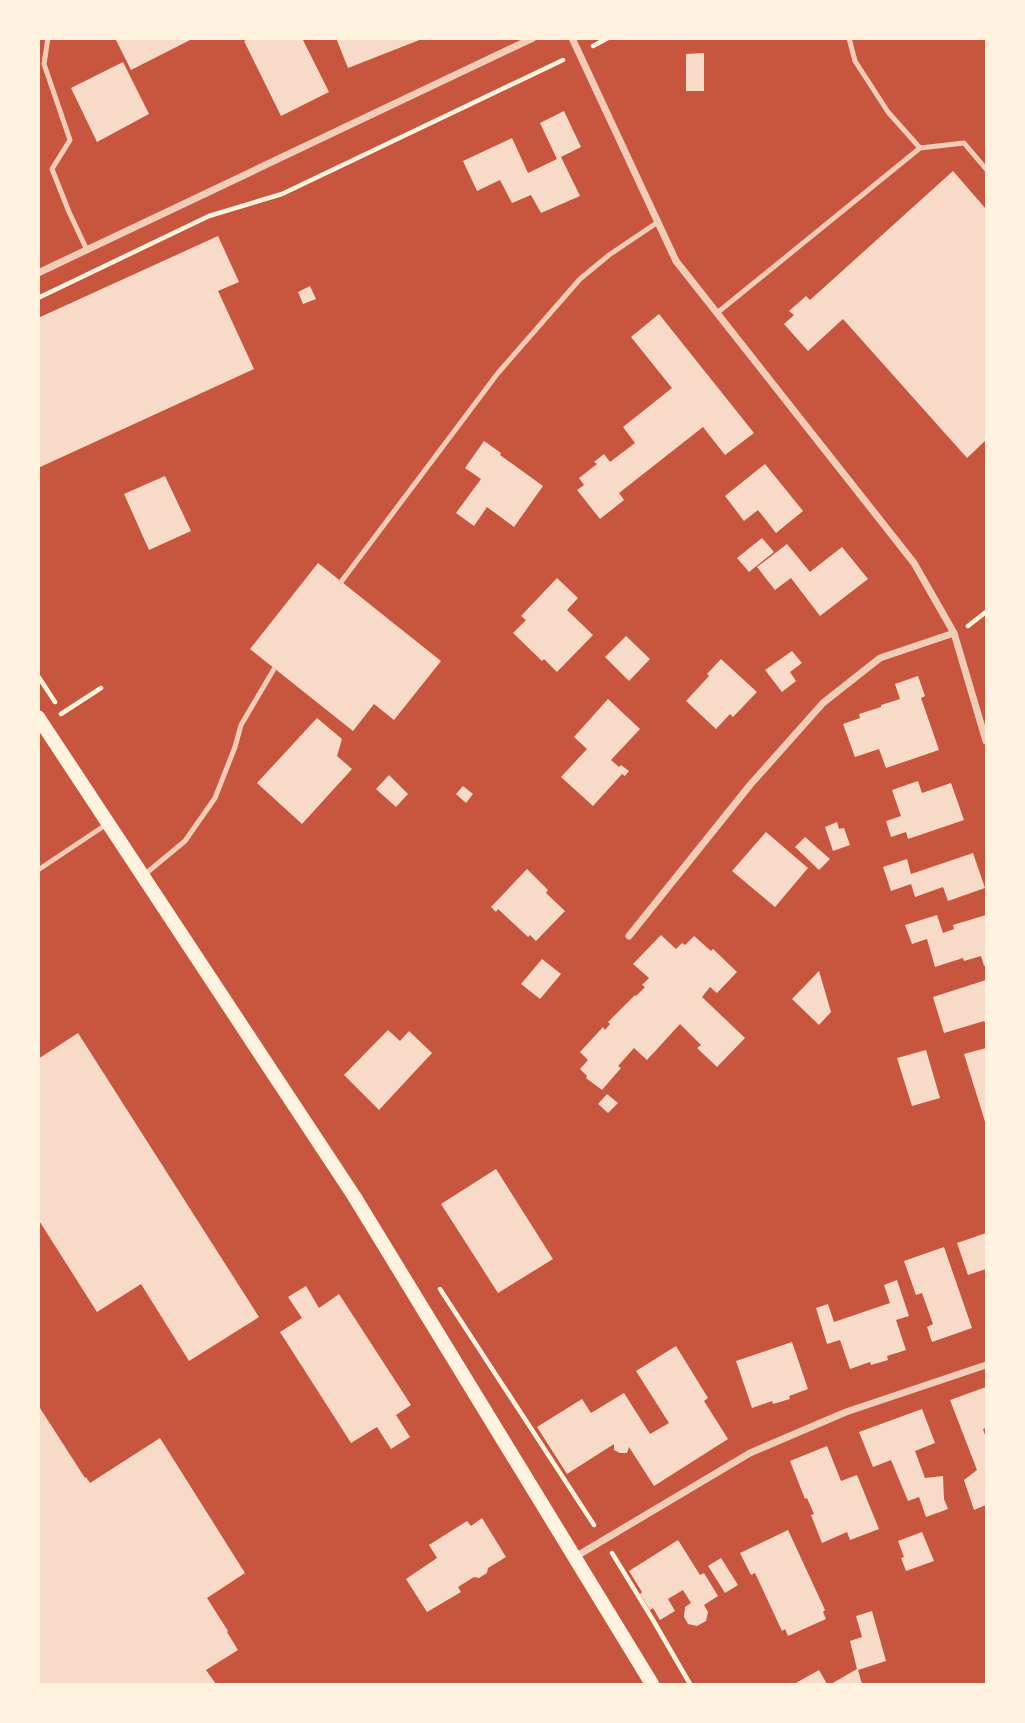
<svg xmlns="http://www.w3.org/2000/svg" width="1025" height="1723" font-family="'Golos Text',sans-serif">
<rect width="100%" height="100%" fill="#c8553d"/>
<!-- building -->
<path fill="#f7dbc8" d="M115,38H194L131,70Z
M250,38H302L329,92L281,116L244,41Z
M336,38H422V39L348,68Z
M704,53V91H686V54Z
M123,62L149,114L97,142L71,88Z
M564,111L581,147L561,157L580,196L541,213L531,195L512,203L500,180L477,191L463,161L512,138L528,173L557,159L540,123Z
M953,171L986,209V440L967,458L843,319L808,351L784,324L794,315L789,311L806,296L810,300L820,291Z
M218,236L239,282L218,291L254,369L38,468V318Z
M310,286L316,299L303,304L298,292Z
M659,314L754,433L725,455L703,427L619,493L624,500L600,519L577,490L584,485L579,478L597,464L594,462L604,454L610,462L635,443L623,427L672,388L631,337Z
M484,441L501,453L500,455L543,486L514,527L487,507L474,526L456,513L481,479L465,468Z
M765,464L803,511L776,533L758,510L744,521L725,496Z
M165,476L191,531L149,550L124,494Z
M762,538L774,552L749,572L737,558Z
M787,544L810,572L842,547L868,579L820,616L791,578L775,590L757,567Z
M318,563L441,661L394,720L374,704L353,731L250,649Z
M557,578L578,598L567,610L593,635L557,672L544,659L542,661L513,633L526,620L521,616Z
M626,636L650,659L629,681L605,657Z
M792,651L802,663L790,672L796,681L782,692L765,670Z
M721,659L757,692L733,717L730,714L716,729L686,701L709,676L707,674Z
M918,676L925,696L921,698L939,750L886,768L879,749L855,757L843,724L860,718L859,714L881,707V705L900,699L895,684Z
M608,699L640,729L611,760L619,767L621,765L629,771L625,776L622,774L593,806L561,777L587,749L574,737Z
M317,718L342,739L337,756L352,769L302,824L257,783Z
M389,775L408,794L396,807L376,789Z
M918,781L922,793L951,783L964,820L908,839L906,832L891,837L886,821L901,816L892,790Z
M463,786L473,794L466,803L456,794Z
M837,822L839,829L844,828L850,845L833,851L825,827Z
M766,832L808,868L775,907L732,871Z
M805,837L830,859L819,870L795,847Z
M973,853L985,888L948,901L943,887L915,897L911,884L891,891L883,867L907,859L911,874Z
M527,869L548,890L546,893L565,911L536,941L530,935L528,937L498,909L496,912L491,907Z
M937,915L943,933L954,929L953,925L986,915V965L984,966L981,956L964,961L963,958L935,967L927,939L912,944L905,925Z
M661,935L676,949L682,943L685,945L694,936L711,951L713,949L737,972L717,993L710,987L702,997L745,1038L717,1067L697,1048L701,1045L680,1024L647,1060L634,1048L618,1066L621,1068L602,1090L586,1078L587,1076L580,1069L588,1060L580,1052L603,1027L605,1030L610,1024L608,1022L635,995L636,996L645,987L642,985L649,978L633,964Z
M542,959L561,974L540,999L521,984Z
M819,971L831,1012L819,1025L792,999Z
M986,980V1024L984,1021L944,1033L933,997Z
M388,1030L400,1041L409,1031L432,1053L379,1110L344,1075Z
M78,1033L259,1317L189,1361L141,1284L97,1312L38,1219V1059Z
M986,1048V1125L964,1054Z
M926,1050L940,1098L912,1106L897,1058Z
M607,1094L618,1103L608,1113L598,1104Z
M496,1169L553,1259L498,1293L441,1204Z
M986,1233V1269L968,1275L957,1243Z
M944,1247L972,1328L932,1342L927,1327L933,1324L922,1293L916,1295L904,1261Z
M897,1280L909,1316L896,1320L906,1350L887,1356L888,1360L871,1365L870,1362L850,1369L840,1340L827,1344L816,1308L828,1304L834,1322L890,1303L884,1285Z
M306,1286L319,1308L339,1294L411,1405L396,1415L410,1437L391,1449L377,1427L351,1443L280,1332L302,1318L288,1297Z
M792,1342L808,1389L789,1396L790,1399L773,1404L772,1401L752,1408L736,1361Z
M676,1346L708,1398L704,1401L728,1439L654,1486L629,1447L627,1453H620L614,1450V1444L567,1474L537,1427L582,1399L591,1413L624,1393L650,1434L669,1423L636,1371Z
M986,1387V1428L983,1429L986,1438V1505L974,1510L964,1480L977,1470L950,1400Z
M38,1405L85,1478L86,1477L90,1483L160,1438L245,1573L207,1598L228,1631L227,1632L238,1650L206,1670L216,1684H38Z
M922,1409L935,1443L915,1451L925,1478L943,1476L944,1499L948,1509L926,1517L919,1497L908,1501L891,1460L873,1467L859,1432Z
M827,1446L841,1481L857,1475L879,1529L850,1540L847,1532L822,1543L811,1515L814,1514L807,1498L805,1499L790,1461Z
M482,1518L506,1557L488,1568L487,1573L479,1578L474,1577L458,1587L461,1592L427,1612L406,1579L437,1558L429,1545L467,1521L471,1526Z
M788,1530L825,1610L823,1612L826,1619L788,1636L785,1629L782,1631L755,1573L751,1575L740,1553Z
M922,1532L934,1561L906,1571L901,1558L904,1557L898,1541Z
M678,1540L700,1575L704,1573L718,1596L704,1605L708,1612L706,1621L697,1626L688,1624L684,1617L685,1607L691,1603L683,1590L668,1599L675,1611L660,1620L653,1608L650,1610L640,1594L642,1592L629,1571Z
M721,1558L738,1585L725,1593L708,1566Z
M872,1611L886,1661L858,1670L862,1684H831L857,1669L850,1641L862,1637L856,1616Z
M819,1670L827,1684H794Z"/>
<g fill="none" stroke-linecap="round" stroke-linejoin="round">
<!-- path -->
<path stroke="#fff3e0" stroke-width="4.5" d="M593,46L608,38
M38,298L209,216L282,194L563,60
M968,626L986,612
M38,676L55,702
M61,714L101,688
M440,1289L594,1525
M612,1553L653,1620L690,1684"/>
<!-- service -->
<path stroke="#f1ccb7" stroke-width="5" d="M48,38L44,64L70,140L52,169L69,212L87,250
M849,38L855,61L888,112L920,148
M717,313L920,148L964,143L986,169
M341,582L498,373L580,279L609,255L658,222
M38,870L107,824
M144,875L185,841L215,798L235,747L241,725L274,669"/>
<!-- minor -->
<path stroke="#f1ccb7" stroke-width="7" d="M572,38L676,261L914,563L954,633L986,741
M38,273L533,38
M629,936L750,785L823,703L880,658L954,633
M575,1557L750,1453L846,1412L986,1365"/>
<!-- secondary -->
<path stroke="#fff3e0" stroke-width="14" d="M38,717L354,1196L652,1684"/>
</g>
<!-- border -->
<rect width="1025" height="1723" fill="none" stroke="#fff3e0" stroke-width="80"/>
</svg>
